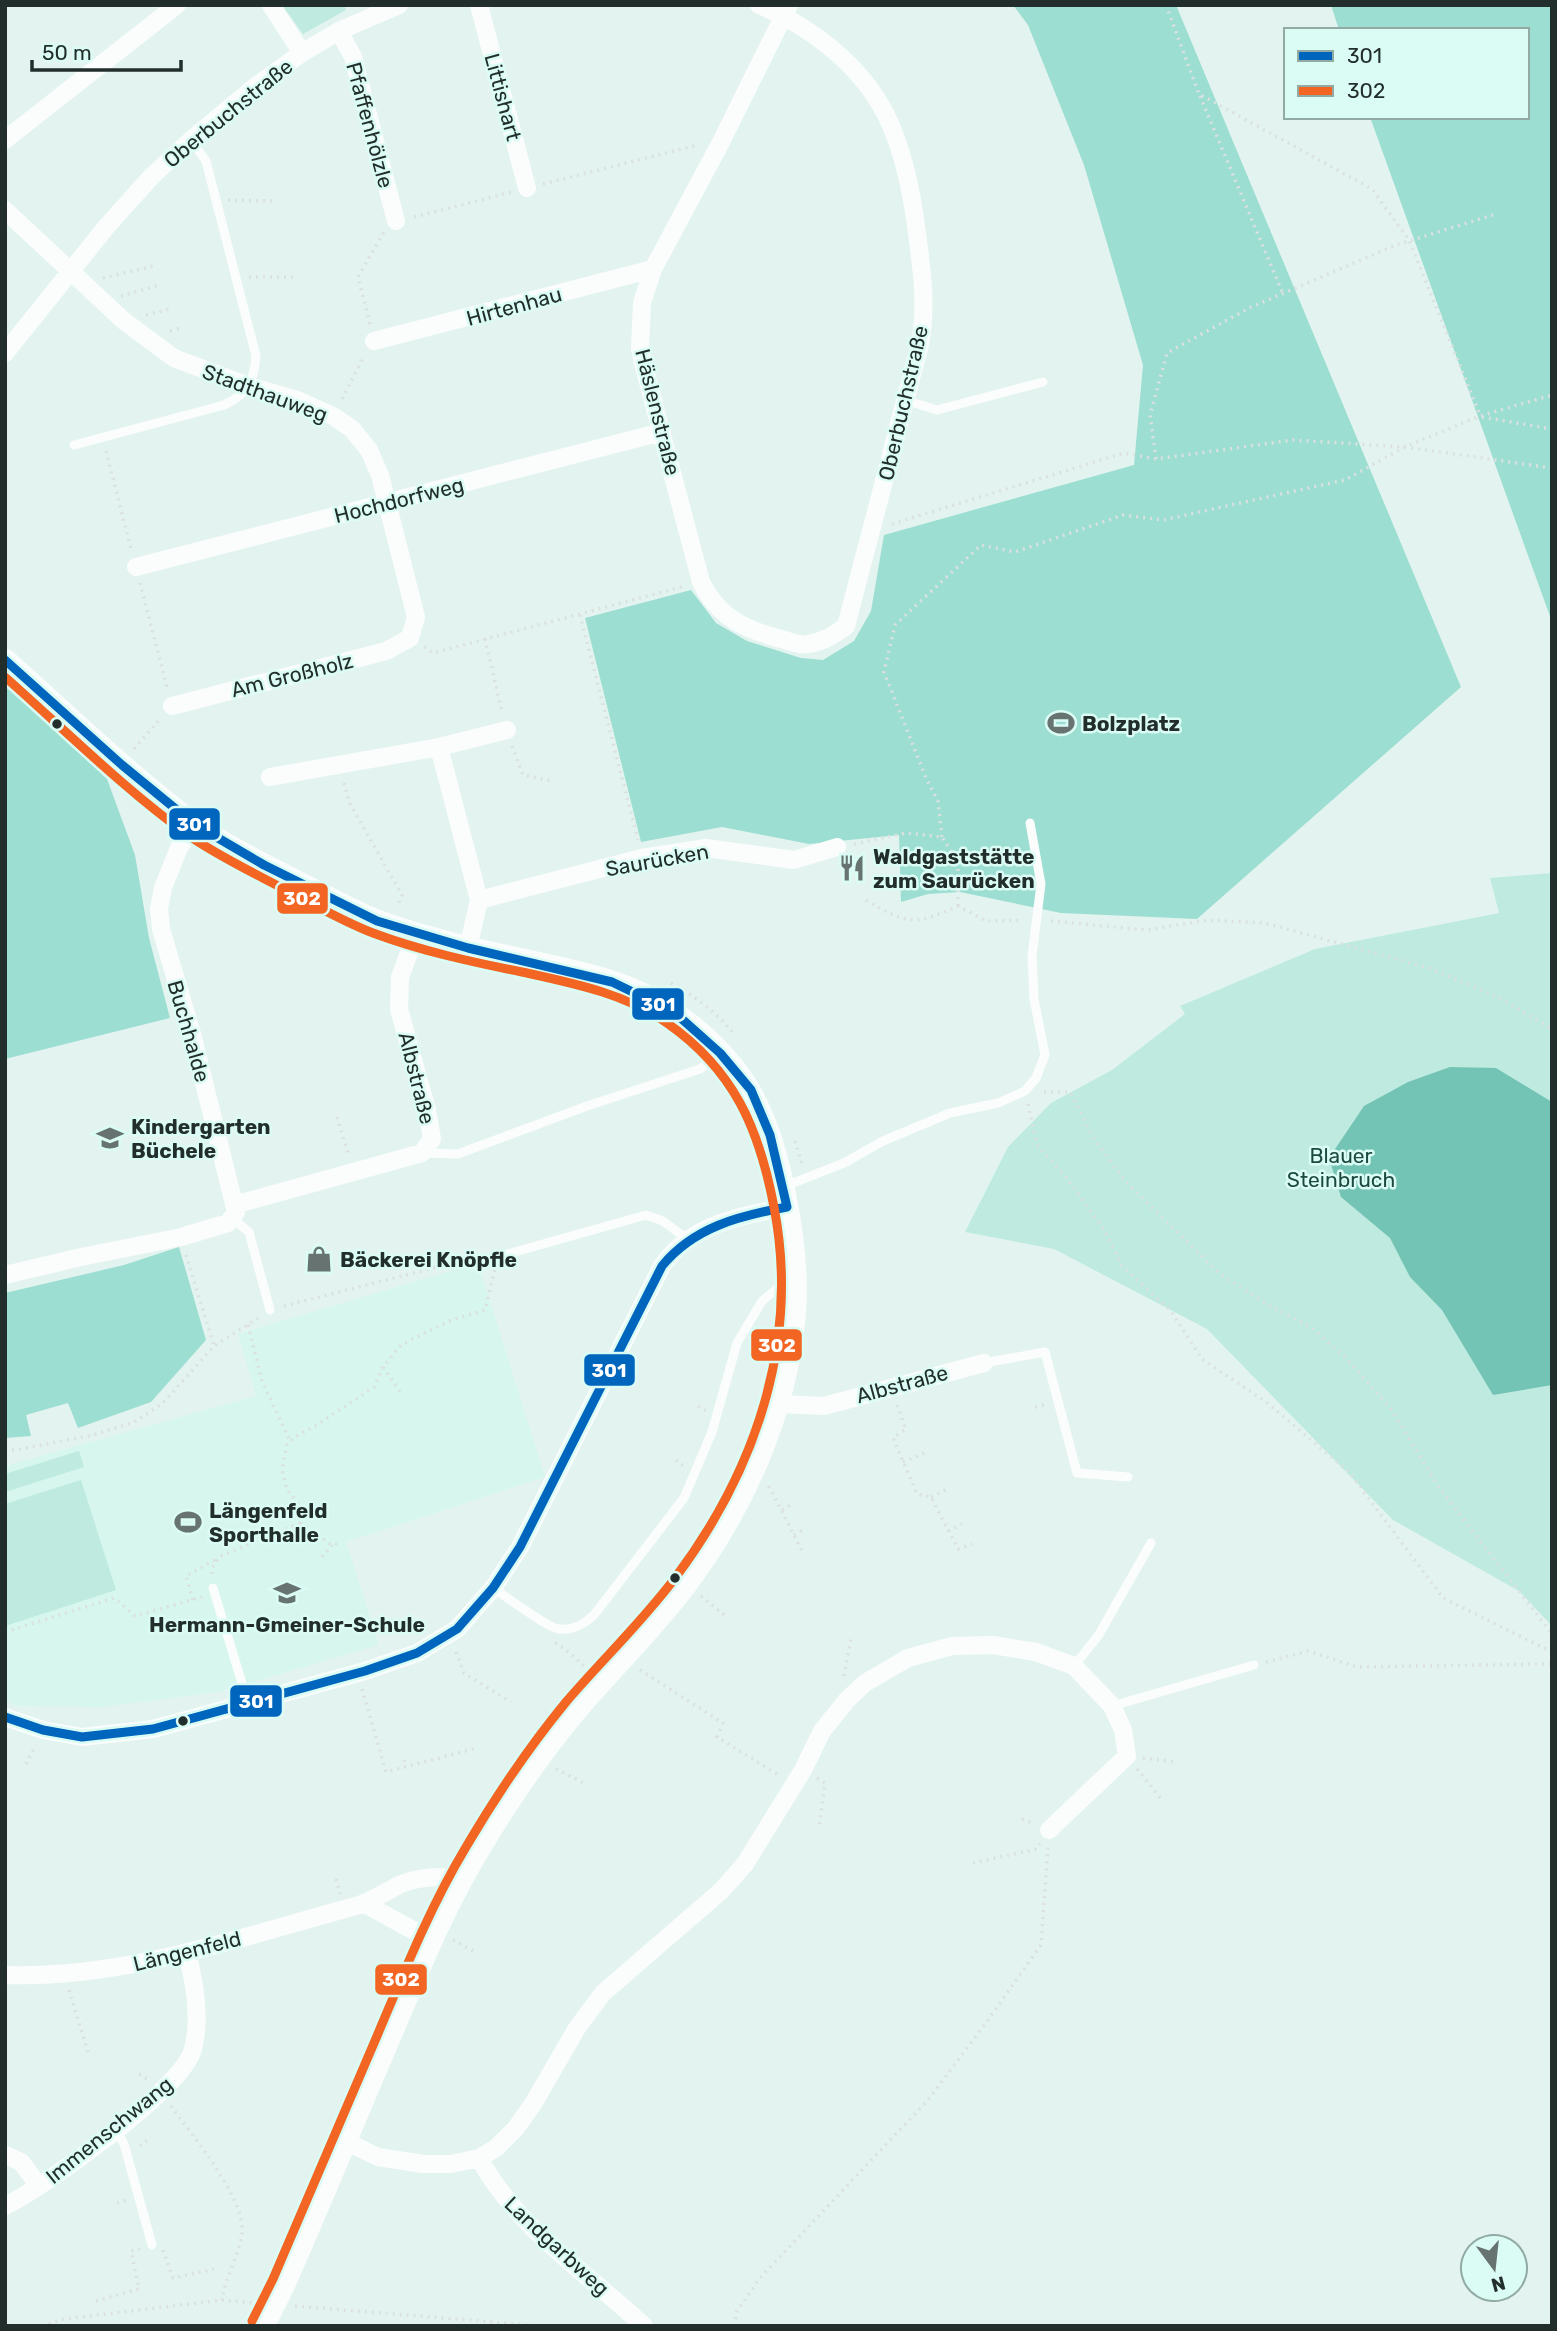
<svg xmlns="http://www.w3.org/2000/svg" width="1557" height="2331" font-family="Rubik,sans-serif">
<rect width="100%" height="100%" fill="#e3f4f0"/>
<!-- built -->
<path fill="#d6f6ee" d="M478,1263L545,1477L346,1542L379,1645L218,1692L103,1707L17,1706L5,1700V1466L256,1396L238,1334Z"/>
<!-- green -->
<path fill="#beeae0" d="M282,5H344L346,10L303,34Z
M1552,873V1626L1519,1591L1393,1520L1207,1329L1054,1249L965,1232L1008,1147L1051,1103L1112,1070L1185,1014L1180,1006L1315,949L1499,913L1490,878Z
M79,1451L84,1467L5,1492V1474Z
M81,1480L116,1590L5,1626V1504Z"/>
<!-- forest -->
<path fill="#9cded1" d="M1013,5H1176L1461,687L1197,919L1061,913L960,892L928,894L901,902L899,835L809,844L722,827L641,842L585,618L691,590L716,623L747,641L801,658L823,660L854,641L871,611L884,535L1134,465L1143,365L1084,165L1028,25Z
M1331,5H1552V622L1370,117H1527V30H1339Z
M5,682L107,779L135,855L149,938L170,1018L5,1059Z
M179,1247L206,1340L151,1402L78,1428L68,1403L26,1415L31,1436L5,1438V1293L124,1265Z"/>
<!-- water -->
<path fill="#74c4b5" d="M1450,1067L1496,1068L1552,1102V1385L1493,1395L1442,1310L1410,1277L1390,1238L1341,1197L1329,1158L1364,1106L1408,1082Z"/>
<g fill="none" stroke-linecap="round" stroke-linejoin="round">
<!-- path -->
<path stroke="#dbe1e0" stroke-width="3.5" stroke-dasharray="2 5" stroke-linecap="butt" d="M1166,5L1199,94L1372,189L1409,240L1480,415
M5,6L6,5
M1200,96L1283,294
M543,184L698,145
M228,200L272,201
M414,217L512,192
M249,277H293
M103,278L153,266
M121,296L160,285
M146,315L170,309
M370,324L358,277L384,232
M170,331L181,328
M342,399L364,356
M1482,417L1552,429
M106,451L131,549
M1156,459L1150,415L1167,353L1251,307L1396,245L1496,214
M892,524L1124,453L1156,459L1293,440L1405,447L1552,468
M140,583L167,687
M580,615L638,840
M485,639L502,712
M424,647L433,653L685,586
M512,746L523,775L551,781
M134,749L161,718
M344,783L349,802L402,895L397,907
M942,837L938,801L926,778L884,672L895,625L981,545L1015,552L1123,515L1163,520L1345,480L1405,447L1480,416L1552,395
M854,844L907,833L942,837L958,862V906
M866,900C906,924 915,926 958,906L986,921L1023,920
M1051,921L1147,930L1207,920L1265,923L1429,968L1500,998L1552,1029
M671,983C697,997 717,1013 735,1035
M1044,1092H1070L1094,1139L1125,1181L1220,1274L1272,1307L1312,1328L1345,1357L1391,1409L1440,1489L1552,1634
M1028,1104L1037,1145L1066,1177L1105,1231L1122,1266L1170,1310L1202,1359L1266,1402L1349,1472L1443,1598L1552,1652
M337,1117L348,1154
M795,1141L802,1164
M186,1255L214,1346
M284,1306L461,1261L484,1258
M248,1325L262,1381L290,1441
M383,1367L402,1395
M897,1405L906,1429L893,1438L917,1494L931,1497L958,1549L972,1544
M698,1406L706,1411
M1035,1407L1046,1404
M5,1450H16L93,1435L134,1422L163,1403L214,1346L258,1318
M676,1460L684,1466
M903,1462L929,1451
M769,1486L804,1555
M931,1497L947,1489
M782,1510L792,1504
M300,1523L332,1545L341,1543
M948,1531L962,1524
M794,1535L803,1530
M322,1557L332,1545
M212,1574V1568L219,1557L300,1523L297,1502L287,1490L282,1470L287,1444L298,1435L317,1425L374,1387L383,1367L401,1345L449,1321L485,1310L495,1268
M701,1596L728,1618
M193,1600L186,1576L218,1558
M5,1632L114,1598L135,1616L202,1597
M555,1643L569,1652L587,1669
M456,1652L464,1673L511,1702
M1266,1662L1308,1651L1357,1667L1552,1664
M640,1670L723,1723L717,1737L780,1776
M844,1676L851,1638
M362,1689L386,1772L477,1748
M1143,1758L1175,1762
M404,1760L407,1766
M26,1764L36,1745
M556,1769L584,1783
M1137,1769L1162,1800
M817,1778L825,1783L819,1828
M1022,1819L1034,1824
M973,1863L1037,1849L1040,1844
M336,1879L340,1894
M453,1940L475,1952
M69,1990L88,2052
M139,2074L147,2079
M171,2106C191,2134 246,2199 242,2233C240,2254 225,2277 222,2300
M140,2146L151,2137
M117,2203L126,2200
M163,2250L173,2278L214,2269
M96,2301L139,2289L131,2251L140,2249
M295,2306L541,2326
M42,2326L64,2319L222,2300L252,2303
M734,2326L737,2311L760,2278L928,2100L988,2020L1041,1945L1048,1848"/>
<!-- service -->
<path stroke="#fbfdfd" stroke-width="9" d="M905,400L937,410L1043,382
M74,445L224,405C247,395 254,381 256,356L206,161L191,140
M422,1153L458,1154L587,1106L700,1069L719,1054
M783,1187L844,1163L883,1141L950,1113L998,1103L1025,1091L1036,1078L1045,1055L1034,999L1032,956L1041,884L1030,823
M232,1218L249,1232L270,1310
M497,1257L646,1215L663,1221L687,1239
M984,1363L1045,1352L1077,1473L1128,1477
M213,1588L248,1703
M493,1588C507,1597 546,1627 559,1629C573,1631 584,1624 594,1615L684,1498L712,1432L737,1343L762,1301L779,1287L794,1286
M1074,1666L1098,1636L1151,1543
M1112,1706L1254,1665
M116,2130L124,2144L152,2245"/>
<!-- minor -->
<path stroke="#fbfdfd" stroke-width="18" d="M271,5L302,53
M479,5L527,188
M759,5C810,26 861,65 886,115C904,151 912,193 917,233C922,271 927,306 920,344L846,626C834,635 823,642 808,644C799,646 790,641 781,639C744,629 719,618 701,582L643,363L640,348L642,303L653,269L720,144L789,5
M339,31L353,57L396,221
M5,140L177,5
M5,210L124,321L174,358L248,386L297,400L333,416L352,429L369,450L380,475L416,617L410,638L386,651L172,706
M374,341L653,269
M5,353L107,226L151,177L191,140L256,86L302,53L339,31L399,5
M136,567L662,432
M439,747L479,900L468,948
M270,777L439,747L507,730
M479,900L642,858L706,848L794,860L837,847
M234,1205L422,1153L432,1139L427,1110L399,1009L400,977L416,934
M5,1275L81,1257L181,1237L228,1223L236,1212L192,1034L161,929L159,908L163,888L179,848L194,824
M778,1404L824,1406L984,1363
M5,1717L43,1730L82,1737L153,1729L365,1671L417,1653L457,1629L493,1588L520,1547L662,1266C690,1225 741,1215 787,1207
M365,1904L431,1940
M5,1975C126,1979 240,1937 356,1906C371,1902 385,1892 399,1885C418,1876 441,1877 462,1877
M345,2141L378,2157L423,2164H451L479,2158L496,2148L516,2128L533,2104L577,2028L603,1993L721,1891L745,1864L803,1770L822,1731L847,1700L865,1683L908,1658L952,1646L993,1645L1036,1652L1074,1666L1112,1706L1123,1730L1127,1756L1049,1830
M5,2155L21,2162L39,2186
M479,2158C516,2227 587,2273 644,2326
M5,2206C44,2187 184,2088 193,2049C201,2018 195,1983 187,1953"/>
<!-- tertiary -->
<path stroke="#fbfdfd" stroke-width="23" d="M5,660C66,714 125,772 190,821C222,845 261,863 297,882C323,895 349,910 377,921C425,939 477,950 527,961C578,972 631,982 673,1012C745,1063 769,1113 785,1197C793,1237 798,1278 794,1319C785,1414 743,1508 686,1584C652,1629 612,1668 576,1710C541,1752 508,1800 480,1847C443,1907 417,1973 389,2038C354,2120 320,2202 284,2284L263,2326"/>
<!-- bus-1 casing -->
<g stroke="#dbfcf4" stroke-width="14">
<path id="bus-1" d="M5,660L122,765L194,824L264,865L377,921L468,948L612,982L674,1012L720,1053L751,1090L770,1135L787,1207
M5,1717L43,1730L82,1737L153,1729L365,1671L417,1653L457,1629L493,1588L520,1547L662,1266C694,1227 739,1216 787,1207"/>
</g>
<!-- bus-2 casing -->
<g stroke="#dbfcf4" stroke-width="14">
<path id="bus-2" d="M5,677C65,730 123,788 188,835C218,856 252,872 284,889C313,904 342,921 373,933C421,951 472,962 522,972C572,983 624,993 667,1023C734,1070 759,1128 774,1207C800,1341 756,1470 675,1578C642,1622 602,1660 566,1702C529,1747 496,1796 466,1847C430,1907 404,1972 377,2036C342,2117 308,2198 273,2279L252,2321"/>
</g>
<!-- bus-1 -->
<use href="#bus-1" stroke="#0065bd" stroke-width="9"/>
<!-- bus-2 -->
<use href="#bus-2" stroke="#f26522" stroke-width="9"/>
</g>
<!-- icons -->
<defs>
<g id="stadium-bare" transform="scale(2.1)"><path d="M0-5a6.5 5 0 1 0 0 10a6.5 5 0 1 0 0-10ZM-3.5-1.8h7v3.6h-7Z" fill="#667370" stroke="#dbfcf4" stroke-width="2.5" paint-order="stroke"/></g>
<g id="restaurant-bare" transform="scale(2.1)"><path d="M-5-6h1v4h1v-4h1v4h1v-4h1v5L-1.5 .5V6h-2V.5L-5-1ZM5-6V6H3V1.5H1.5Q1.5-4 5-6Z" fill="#667370" stroke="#dbfcf4" stroke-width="2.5" paint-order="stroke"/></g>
<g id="school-bare" transform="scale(2.1)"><path d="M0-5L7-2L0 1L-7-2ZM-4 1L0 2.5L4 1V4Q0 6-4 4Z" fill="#667370" stroke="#dbfcf4" stroke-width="2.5" paint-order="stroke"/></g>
<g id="shop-bare" transform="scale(2.1)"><path d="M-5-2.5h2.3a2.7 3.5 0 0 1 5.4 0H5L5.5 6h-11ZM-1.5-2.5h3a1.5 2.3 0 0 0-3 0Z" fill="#667370" stroke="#dbfcf4" stroke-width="2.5" paint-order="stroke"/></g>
</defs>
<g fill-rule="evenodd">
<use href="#stadium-bare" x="1061" y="723"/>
<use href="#restaurant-bare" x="852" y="868"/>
<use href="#school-bare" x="110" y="1138"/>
<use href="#shop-bare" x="319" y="1259"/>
<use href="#stadium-bare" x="188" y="1522"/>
<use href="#school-bare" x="287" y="1593"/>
</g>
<!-- markers -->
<g fill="#222e2b" stroke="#dbfcf4" stroke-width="2.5">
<circle cx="57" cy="724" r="6"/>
<circle cx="675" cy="1578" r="6"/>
<circle cx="183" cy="1721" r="6"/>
</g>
<g text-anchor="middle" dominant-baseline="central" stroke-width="5" stroke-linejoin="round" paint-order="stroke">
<!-- street labels -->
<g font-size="21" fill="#222e2b" stroke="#dbfcf4">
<text transform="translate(503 97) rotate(75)">Littishart</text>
<text transform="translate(228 113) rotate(-39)">Oberbuchstraße</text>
<text transform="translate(370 125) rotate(75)">Pfaffenhölzle</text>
<text transform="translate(514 306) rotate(-15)">Hirtenhau</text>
<text transform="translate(265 393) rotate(20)">Stadthauweg</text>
<text transform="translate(903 403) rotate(-77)">Oberbuchstraße</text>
<text transform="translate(658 412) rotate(76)">Häslenstraße</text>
<text transform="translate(399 500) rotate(-14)">Hochdorfweg</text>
<text transform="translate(292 675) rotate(-14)">Am Großholz</text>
<text transform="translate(657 860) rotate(-10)">Saurücken</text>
<text transform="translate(189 1031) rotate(74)">Buchhalde</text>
<text transform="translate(417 1078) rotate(76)">Albstraße</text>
<text transform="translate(902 1384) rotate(-15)">Albstraße</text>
<text transform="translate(187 1951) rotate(-14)">Längenfeld</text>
<text transform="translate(109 2130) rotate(-39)">Immenschwang</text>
<text transform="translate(557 2246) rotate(43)">Landgarbweg</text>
</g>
<!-- poi labels -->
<g font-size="21" font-weight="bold" fill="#222e2b" stroke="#dbfcf4" text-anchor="start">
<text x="1082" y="723">Bolzplatz</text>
<text x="873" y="856">Waldgaststätte<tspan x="873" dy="24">zum Saurücken</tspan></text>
<text x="131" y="1126">Kindergarten<tspan x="131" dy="24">Büchele</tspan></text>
<text x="340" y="1259">Bäckerei Knöpfle</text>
<text x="209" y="1510">Längenfeld<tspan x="209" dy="24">Sporthalle</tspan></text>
<text x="287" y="1624" text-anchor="middle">Hermann-Gmeiner-Schule</text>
</g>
<!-- park labels -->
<g font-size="21" fill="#1c4a41" stroke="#dbfcf4">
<text x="1341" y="1155">Blauer<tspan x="1341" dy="24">Steinbruch</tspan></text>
</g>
</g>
<g stroke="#dbfcf4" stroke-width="2.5">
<rect x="168" y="807" width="53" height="34" rx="7" fill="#0065bd"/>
<rect x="276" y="882" width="53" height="33" rx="7" fill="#f26522"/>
<rect x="631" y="987" width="54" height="34" rx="7" fill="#0065bd"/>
<rect x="750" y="1328" width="53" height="34" rx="7" fill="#f26522"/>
<rect x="583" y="1353" width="53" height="34" rx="7" fill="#0065bd"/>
<rect x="229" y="1684" width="54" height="34" rx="7" fill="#0065bd"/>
<rect x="374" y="1963" width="54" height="33" rx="7" fill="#f26522"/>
</g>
<g font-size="19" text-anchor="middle" font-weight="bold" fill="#fff">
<text x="194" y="831">301</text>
<text x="302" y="905">302</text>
<text x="658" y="1011">301</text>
<text x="777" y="1352">302</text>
<text x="609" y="1377">301</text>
<text x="256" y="1708">301</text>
<text x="401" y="1986">302</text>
</g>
<!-- border -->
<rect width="1557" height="2331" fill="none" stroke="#222e2b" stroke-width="14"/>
<!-- legend -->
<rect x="1284" y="28" width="245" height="91" fill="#dbfcf4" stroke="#91aaa4" stroke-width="2"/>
<rect x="1298" y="51" width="35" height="10" fill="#0065bd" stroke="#91aaa4" stroke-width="2"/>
<text x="1347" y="63" font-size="21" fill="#222e2b">301</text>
<rect x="1298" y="86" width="35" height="10" fill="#f26522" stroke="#91aaa4" stroke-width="2"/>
<text x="1347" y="98" font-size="21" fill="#222e2b">302</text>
<!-- north arrow -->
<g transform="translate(1494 2268) rotate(165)"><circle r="33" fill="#dbfcf4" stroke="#91aaa4" stroke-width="2"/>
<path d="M0-5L12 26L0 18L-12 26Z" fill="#667370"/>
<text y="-10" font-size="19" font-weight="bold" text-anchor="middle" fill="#222e2b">N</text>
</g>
<!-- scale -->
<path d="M32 60v10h149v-10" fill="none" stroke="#222e2b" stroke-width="3.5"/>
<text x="42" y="60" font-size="21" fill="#222e2b" stroke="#dbfcf4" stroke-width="5" paint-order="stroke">50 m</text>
</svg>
